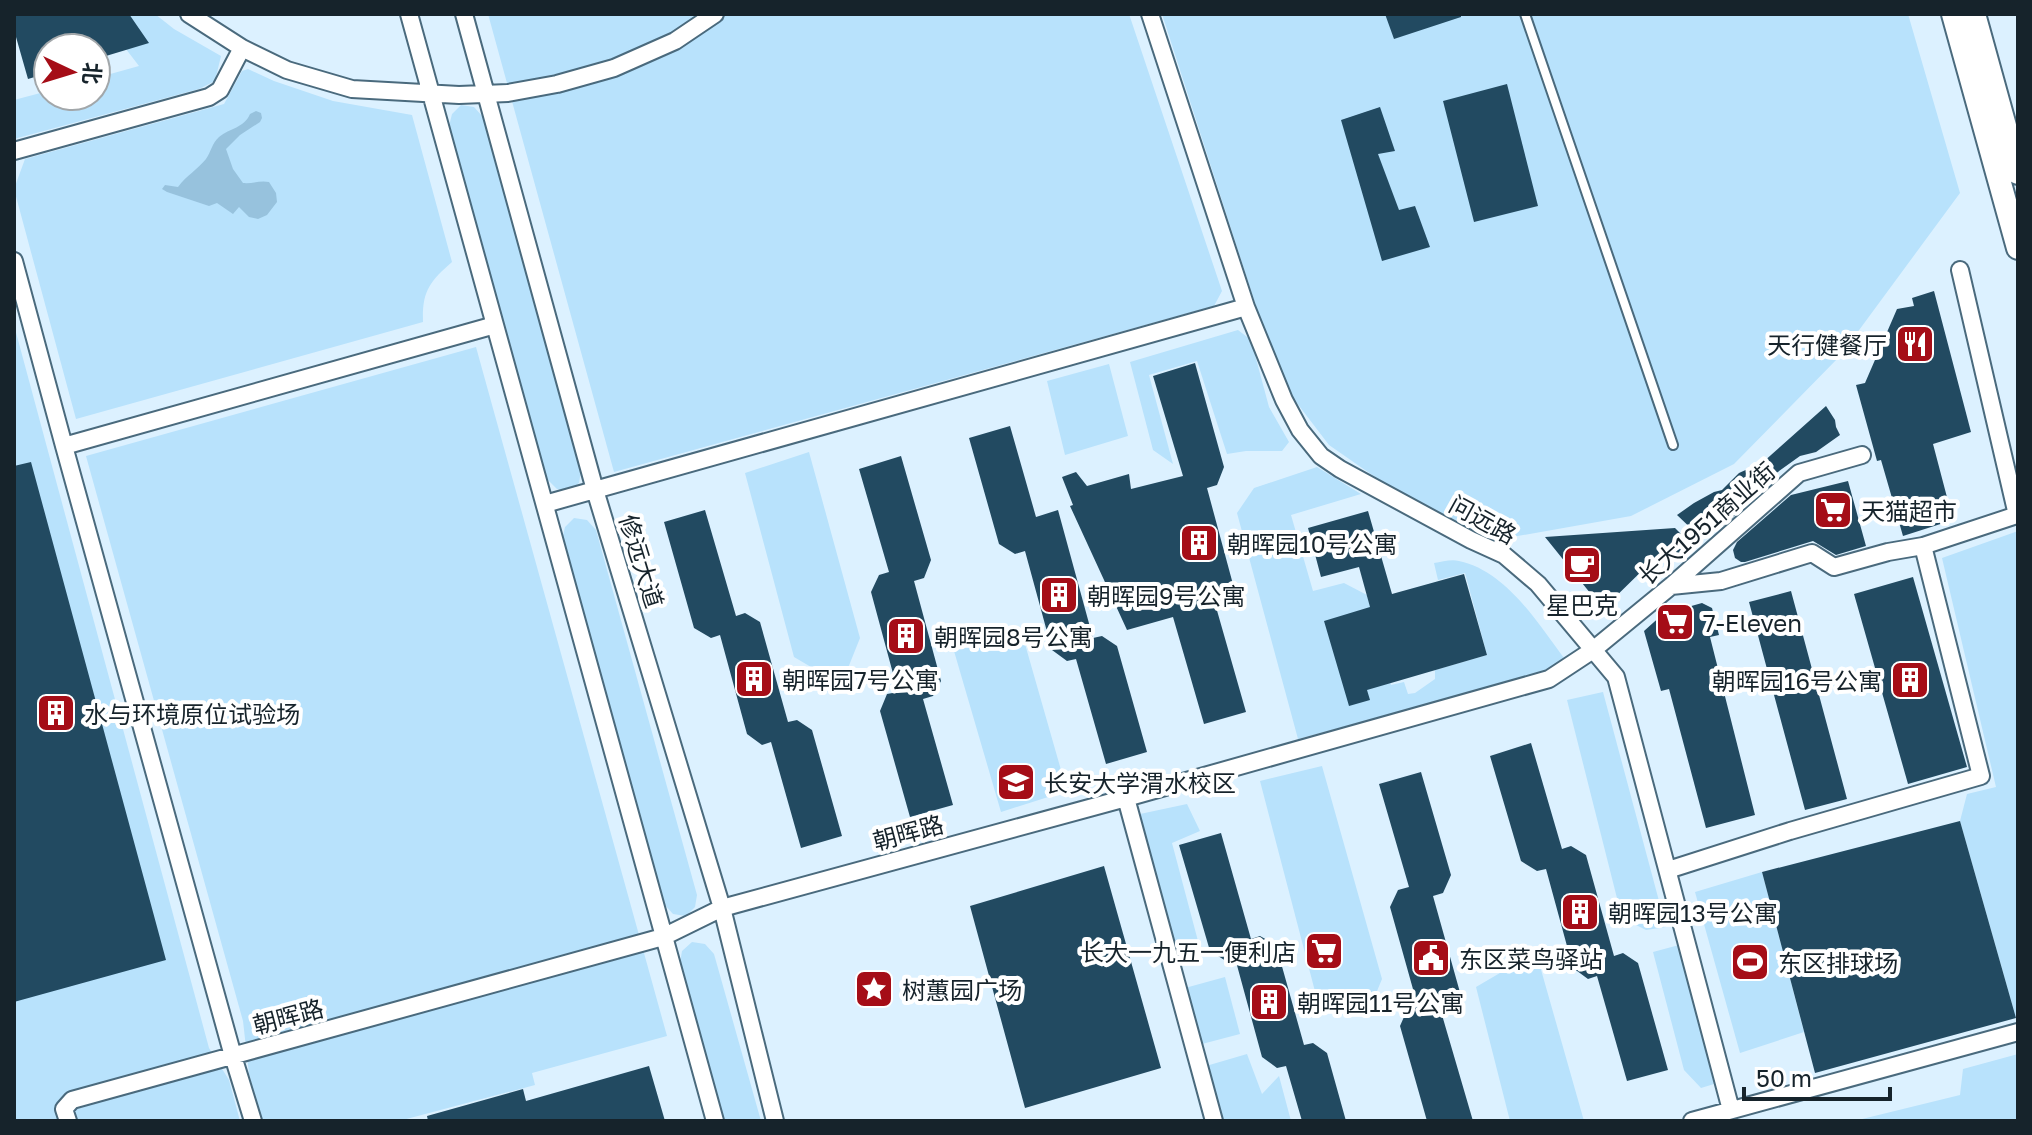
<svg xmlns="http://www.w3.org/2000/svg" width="2032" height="1135" font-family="'Golos Text','Noto Sans SC',sans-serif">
<rect width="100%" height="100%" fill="#dcf1ff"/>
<!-- green -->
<path fill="#b8e2fc" d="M99,14H155L174,29L221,56L215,81L199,89L14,139V100L48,91V96H96V78L139,66Z
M488,14H1129L1222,291L1214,306L614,472Z
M1162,14H1908L1960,193L1840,356L1734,464L1631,516L1495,540L1388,486L1329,445L1290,394L1261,322Z
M248,69L274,81L333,101L412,115L452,262C429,282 422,292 423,322L76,419L14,189L25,159L224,104L242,71Z
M461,105L474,107L483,117L581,471L579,483L569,492L557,489L547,479L449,126L452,114Z
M14,325L209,1048L229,1080L240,1121H14Z
M1238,330L1251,340L1269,407L1289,442L1282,451H1246L1227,454L1197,361L1149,375L1173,464L1153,450L1130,362Z
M476,347L667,1036L532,1073L535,1085L399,1121H262L249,1074L243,1021L86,456Z
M1109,364L1128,436L1065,455L1047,381Z
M809,452L860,638L846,673L828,677L794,657L745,473Z
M1317,467L1361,494L1291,515L1313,591L1344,583L1367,595L1391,685L1404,682L1408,694L1415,693L1435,679V670L1487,655L1465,573L1438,580L1434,563C1442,562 1451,559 1459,561C1506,571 1537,622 1564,658L1548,672L1298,739L1237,513L1254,488Z
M574,518L587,520L596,530L697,895L695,907L686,916L673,914L664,904L562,540L565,527Z
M2018,531V1016L2016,1018L1960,821L1967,794L1996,787L1942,558Z
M1021,630L1067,791L1001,812L954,651Z
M1603,692L1666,927L1646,930L1622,918L1567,700Z
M1322,766L1382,979L1370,1008L1348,1016L1317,999L1260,781Z
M1187,804L1200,831L1172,843L1198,941L1175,951L1140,814Z
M1762,872L1804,1032L1740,1053L1695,892Z
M692,942L705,944L714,954L761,1121H724L680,963L682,951Z
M1679,945L1714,1084L1701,1088L1684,1070L1653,952Z
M1536,952L1584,1121H1510L1476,987Z
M1225,977L1240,1034L1202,1044L1185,988Z
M1247,1054L1262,1094L1279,1076L1291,1121H1221L1206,1066Z
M2018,1054V1121H1854L1960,1095L1963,1069Z"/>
<!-- water -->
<path fill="#97c2dd" d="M256,111L261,113L262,118L260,122L240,135L226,149L233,169L243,183C252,184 260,180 269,182L276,193L277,202L267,215L258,219L249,217L239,207L233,214L217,203L209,206L167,192L162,189L165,185L178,187C187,175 197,170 206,159C211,152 212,143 219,137C230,128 244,128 250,114Z"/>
<!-- building -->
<path fill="#224a61" d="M14,14H129L149,43L96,59V48H48V73L28,79L14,30Z
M1385,14H1461V17L1394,39Z
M1507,84L1538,206L1474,222L1443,101Z
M1380,107L1395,151L1378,154L1399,210L1415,206L1430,247L1382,261L1341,120Z
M1934,291L1971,432L1933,444L1953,520L1903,536L1881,460L1877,461L1856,385L1865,383L1897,309L1914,306L1912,298Z
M1195,363L1224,467L1217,485L1207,488L1234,588L1226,604L1216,607L1246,712L1204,724L1173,617L1127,630L1070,506L1073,505L1062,477L1076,472L1087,486L1129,474L1131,489L1183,476L1153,376Z
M1826,406L1835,420L1836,427L1840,435L1816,452L1800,456L1725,510L1746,505L1723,526L1718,524L1707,532L1697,534L1677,515L1694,503L1714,492L1722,490L1739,473L1750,468L1753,471Z
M1010,426L1036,517L1058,510L1093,638L1102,636L1117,646L1147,752L1106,764L1076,659L1067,661L1052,650L1025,551L1015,554L999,544L969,438Z
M901,456L931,560L924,578L914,581L941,681L933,696L923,699L953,805L910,817L880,711L887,694L898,692L871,592L879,575L889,572L859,469Z
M31,462L166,960L14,1002V466Z
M1848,481L1866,546L1836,555L1813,541L1745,562H1741L1735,558L1733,550L1737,542L1791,495Z
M705,510L736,616L745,613L760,622L788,722L797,720L812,730L842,836L801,848L771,742L762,745L747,734L720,635L711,638L694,628L664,522Z
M1368,511L1392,594L1464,574L1487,655L1367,690L1370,700L1349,706L1324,621L1370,607L1359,567L1321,577L1308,528Z
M1675,528L1691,544L1677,557L1654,559L1603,609L1545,537Z
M1913,577L1967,767L1908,784L1854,594Z
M1791,591L1847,799L1805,810L1749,602Z
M1702,603L1712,608L1719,635L1710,637L1755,815L1706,828L1669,689L1661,691L1644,631L1663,614Z
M1531,743L1562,849L1571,846L1586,855L1614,956L1623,953L1638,963L1668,1070L1627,1081L1597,976L1588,979L1573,968L1546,869L1537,871L1521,861L1490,756Z
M1421,772L1451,875L1443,893L1433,896L1461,996L1453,1012L1442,1015L1473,1121H1427L1400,1026L1407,1010L1418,1007L1390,907L1398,890L1409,887L1379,784Z
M1960,821L2016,1018L1815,1073L1762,872Z
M1221,833L1251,939L1260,936L1276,945L1304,1045L1313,1043L1327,1053L1346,1121H1302L1286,1066L1277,1068L1262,1057L1235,958L1226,961L1210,951L1179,845Z
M1104,866L1161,1068L1025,1108L970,906Z
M649,1066L665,1121H428L427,1116L523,1089L526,1101Z"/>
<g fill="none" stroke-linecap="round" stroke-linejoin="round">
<!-- lane casing -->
<g stroke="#4a6a7d" stroke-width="12">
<path id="lane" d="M1525,14L1673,445"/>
</g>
<!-- street casing -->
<g stroke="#4a6a7d" stroke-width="20">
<path id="street" d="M189,14L242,48L287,70L352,89L459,95L508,93L557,84L614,68L675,41L715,14
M409,14L715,1121
M464,14L595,490L722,908L775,1121
M1150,14L1246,307L1284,400L1300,430L1321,456L1340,469L1471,540L1504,555L1538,584L1616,677L1731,1110
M14,151L209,97L220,90L242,48
M14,261L64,446L233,1056L253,1121
M64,446L495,325
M545,504L1246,307
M1671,586L1721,581L1812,553L1834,567L1888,552L1923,546
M1126,798L1214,1121
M1668,870L1790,831L1981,776L1923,546L2017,515L1960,270
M68,1121L64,1109L72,1100L663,937L722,908L1126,798L1549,679L1593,650L1671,586L1799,473L1862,455
M1692,1121L2018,1032"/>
</g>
<!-- secondary casing -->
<g stroke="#4a6a7d" stroke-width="26">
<path id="secondary" d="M1953,14L2018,248
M1974,14L2018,173"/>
</g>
<!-- lane -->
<use href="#lane" stroke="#fff" stroke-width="8"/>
<!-- street -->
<use href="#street" stroke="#fff" stroke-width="16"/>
<!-- secondary -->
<use href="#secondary" stroke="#fff" stroke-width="22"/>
</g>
<!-- icons -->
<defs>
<g id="restaurant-square" transform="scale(2)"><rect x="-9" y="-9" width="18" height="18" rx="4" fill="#a50d17" stroke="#fff"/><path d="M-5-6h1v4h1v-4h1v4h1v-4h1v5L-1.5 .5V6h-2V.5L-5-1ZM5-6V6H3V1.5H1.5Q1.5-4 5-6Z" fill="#fff"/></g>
<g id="supermarket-square" transform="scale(2)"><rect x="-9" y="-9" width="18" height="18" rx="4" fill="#a50d17" stroke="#fff"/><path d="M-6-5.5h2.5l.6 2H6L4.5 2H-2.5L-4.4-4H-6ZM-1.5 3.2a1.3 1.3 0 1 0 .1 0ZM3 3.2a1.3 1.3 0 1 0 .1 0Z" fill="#fff"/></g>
<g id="building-square" transform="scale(2)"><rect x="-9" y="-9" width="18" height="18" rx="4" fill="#a50d17" stroke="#fff"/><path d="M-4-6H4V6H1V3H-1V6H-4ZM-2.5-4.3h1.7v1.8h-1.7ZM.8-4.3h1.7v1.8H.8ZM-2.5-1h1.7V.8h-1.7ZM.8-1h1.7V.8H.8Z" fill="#fff"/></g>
<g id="cafe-square" transform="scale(2)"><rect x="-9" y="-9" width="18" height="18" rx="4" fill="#a50d17" stroke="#fff"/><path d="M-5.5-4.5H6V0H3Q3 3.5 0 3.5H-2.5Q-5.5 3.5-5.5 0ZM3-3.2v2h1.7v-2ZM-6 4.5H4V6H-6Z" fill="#fff"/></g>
<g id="university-square" transform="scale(2)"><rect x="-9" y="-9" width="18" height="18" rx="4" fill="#a50d17" stroke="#fff"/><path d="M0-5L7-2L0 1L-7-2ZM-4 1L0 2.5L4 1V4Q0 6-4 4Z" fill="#fff"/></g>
<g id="civic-square" transform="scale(2)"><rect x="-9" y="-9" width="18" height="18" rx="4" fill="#a50d17" stroke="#fff"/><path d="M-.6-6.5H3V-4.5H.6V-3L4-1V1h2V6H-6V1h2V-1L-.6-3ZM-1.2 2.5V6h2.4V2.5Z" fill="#fff"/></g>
<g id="stadium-square" transform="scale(2)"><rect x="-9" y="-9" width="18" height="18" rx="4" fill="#a50d17" stroke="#fff"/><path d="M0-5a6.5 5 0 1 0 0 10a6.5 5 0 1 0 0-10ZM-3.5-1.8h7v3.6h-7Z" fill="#fff"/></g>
<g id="sight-square" transform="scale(2)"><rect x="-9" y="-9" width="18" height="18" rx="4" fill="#a50d17" stroke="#fff"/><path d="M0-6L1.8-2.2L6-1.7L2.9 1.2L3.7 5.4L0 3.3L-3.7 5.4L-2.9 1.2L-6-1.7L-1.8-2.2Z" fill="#fff"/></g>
</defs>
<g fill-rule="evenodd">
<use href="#restaurant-square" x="1915" y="344"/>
<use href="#supermarket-square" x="1833" y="510"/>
<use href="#building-square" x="1199" y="543"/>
<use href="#cafe-square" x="1582" y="565"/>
<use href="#building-square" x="1059" y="595"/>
<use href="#supermarket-square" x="1675" y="622"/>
<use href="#building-square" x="906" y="636"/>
<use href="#building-square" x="754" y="679"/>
<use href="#building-square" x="1910" y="680"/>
<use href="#building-square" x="56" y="713"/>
<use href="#university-square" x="1016" y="782"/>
<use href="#building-square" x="1580" y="912"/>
<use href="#supermarket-square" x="1324" y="951"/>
<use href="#civic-square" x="1431" y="958"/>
<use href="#stadium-square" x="1750" y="962"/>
<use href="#sight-square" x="874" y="989"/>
<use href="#building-square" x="1269" y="1002"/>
</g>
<g text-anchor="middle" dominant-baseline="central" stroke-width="8" stroke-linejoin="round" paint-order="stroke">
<!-- poi labels -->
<g font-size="24" fill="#16232b" stroke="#fff" text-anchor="start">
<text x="1887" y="344" text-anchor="end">天行健餐厅</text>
<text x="1861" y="510">天猫超市</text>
<text x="1227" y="543">朝晖园10号公寓</text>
<text x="1087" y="595">朝晖园9号公寓</text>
<text x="1582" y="604" text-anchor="middle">星巴克</text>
<text x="1703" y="622">7-Eleven</text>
<text x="934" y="636">朝晖园8号公寓</text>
<text x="782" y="679">朝晖园7号公寓</text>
<text x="1882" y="680" text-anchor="end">朝晖园16号公寓</text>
<text x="84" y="713">水与环境原位试验场</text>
<text x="1044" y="782">长安大学渭水校区</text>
<text x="1608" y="912">朝晖园13号公寓</text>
<text x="1296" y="951" text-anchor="end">长大一九五一便利店</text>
<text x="1459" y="958">东区菜鸟驿站</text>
<text x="1778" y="962">东区排球场</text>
<text x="902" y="989">树蕙园广场</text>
<text x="1297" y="1002">朝晖园11号公寓</text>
</g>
<!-- street labels -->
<g font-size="24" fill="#16232b" stroke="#fff">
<text transform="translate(1483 519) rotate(29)">问远路</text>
<text transform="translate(1706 523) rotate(-41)">长大1951商业街</text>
<text transform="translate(642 561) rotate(73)">修远大道</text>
<text transform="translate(908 832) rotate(-15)">朝晖路</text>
<text transform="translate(288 1016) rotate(-15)">朝晖路</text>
</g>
</g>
<!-- border -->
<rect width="2032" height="1135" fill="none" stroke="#16232b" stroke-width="32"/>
<!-- north arrow -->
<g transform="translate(72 72) rotate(94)"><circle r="38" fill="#ffffff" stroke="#a2a7aa" stroke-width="2"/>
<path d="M0-6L14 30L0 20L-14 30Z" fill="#a50d17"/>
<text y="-12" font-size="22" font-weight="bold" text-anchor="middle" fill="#16232b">北</text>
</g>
<!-- scale -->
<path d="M1744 1087v12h146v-12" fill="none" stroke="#16232b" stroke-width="4"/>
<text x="1756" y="1087" font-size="24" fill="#16232b" stroke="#ffffff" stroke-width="6" paint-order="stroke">50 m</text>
</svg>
